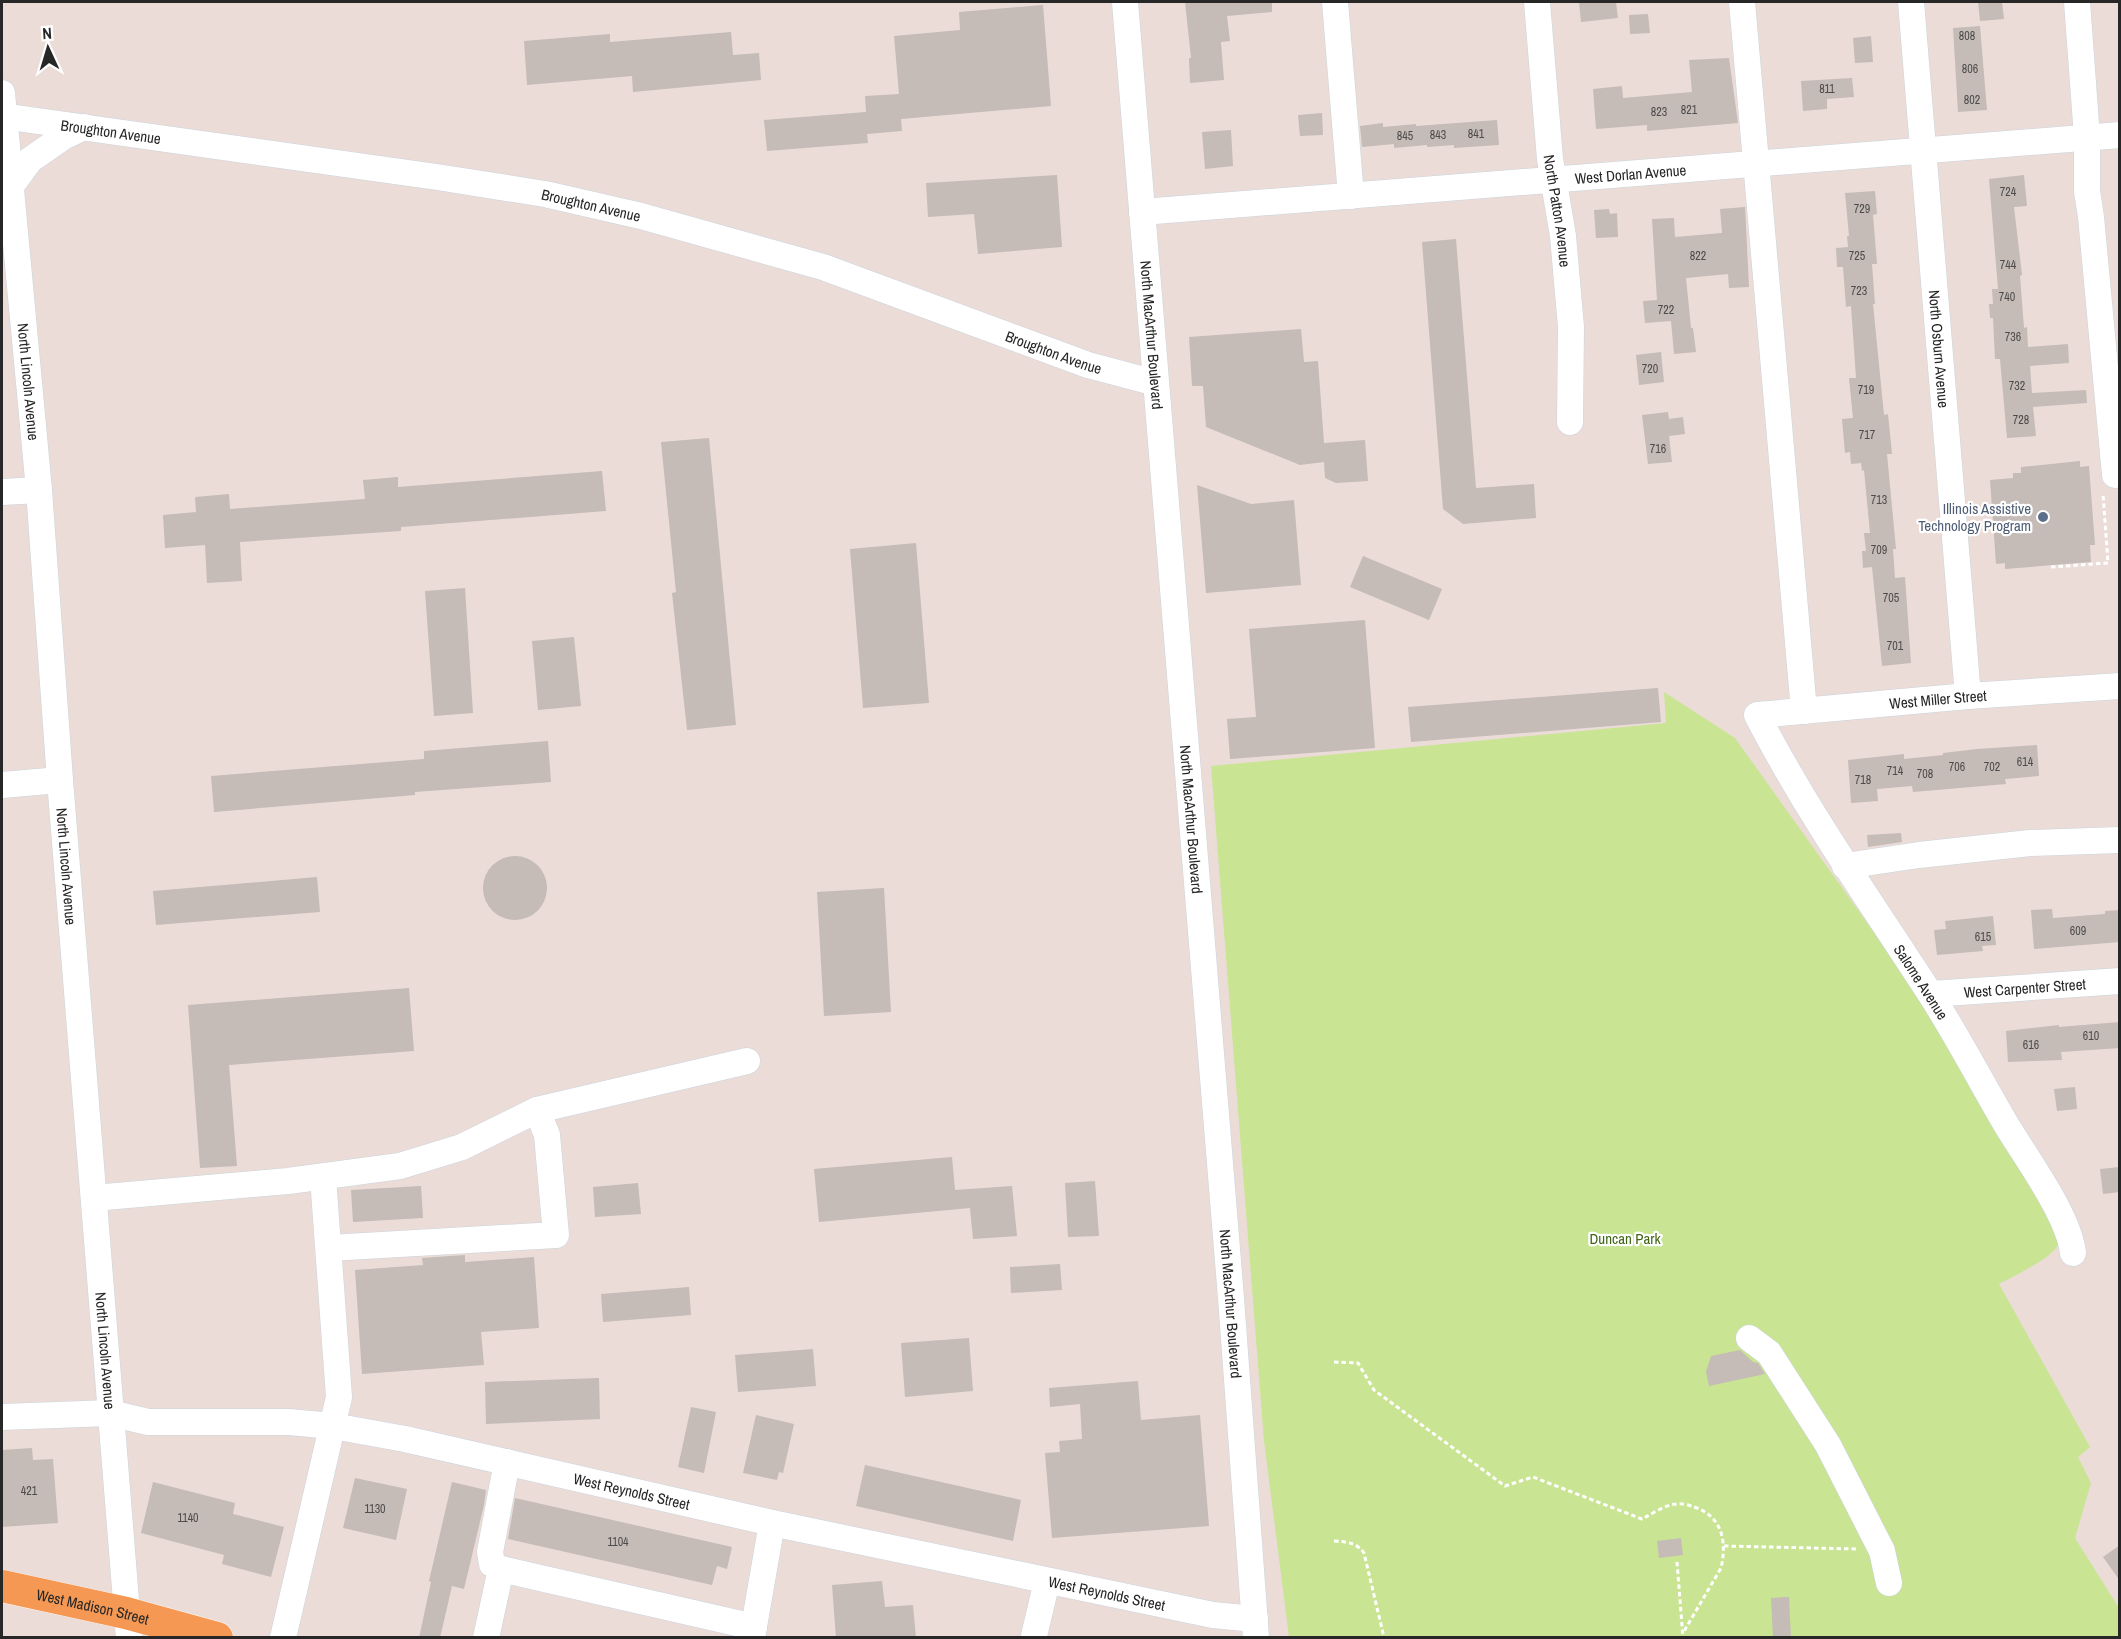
<svg xmlns="http://www.w3.org/2000/svg" width="2121" height="1639" font-family="'Archivo Narrow',sans-serif">
<rect width="100%" height="100%" fill="#ebdcd8"/>
<!-- green -->
<path fill="#c9e492" d="M1664,692L1735,738L1908,980L1945,1038L2054,1225C2056,1232 2061,1241 2056,1248C2049,1259 2012,1277 1999,1284L2090,1447L2078,1457L2091,1483L2075,1538L2119,1608V1637H1289L1264,1441L1211,766L1666,723Z"/>
<!-- building -->
<path fill="#c5bbb7" d="M1185,2H1272V12L1227,16L1230,41L1221,42L1224,80L1190,83L1189,58H1191Z
M1579,2H1616L1618,18L1581,22Z
M1978,2H2002L2004,19L1980,21Z
M1043,5L1051,106L901,119L902,131L867,134L868,143L767,151L764,120L866,112L865,96L899,94L894,36L960,30L959,12Z
M1648,14L1650,33L1630,34L1629,15Z
M1980,26L1987,110L1958,112L1953,28Z
M731,32L733,55L759,53L761,80L633,92L632,76L527,85L524,41L610,34V42Z
M1871,36L1873,62L1855,63L1853,38Z
M1729,58L1738,123L1647,131V125L1596,129L1593,89L1622,86L1623,98L1692,92L1689,60Z
M1852,78L1854,97L1827,99V109L1803,111L1801,81Z
M1322,113L1323,135L1300,136L1298,115Z
M1497,120L1499,145L1454,148V145L1427,147V145L1394,148V144L1362,147L1360,126L1383,123V127L1416,124V126Z
M1231,130L1233,166L1205,169L1202,132Z
M1057,175L1062,247L978,254L974,214L928,217L926,183Z
M2024,175L2027,206L2014,207L2022,275L2020,276L2024,328L2027,327L2028,347L2068,344L2069,363L2030,366L2032,393L2086,390L2087,403L2033,407L2036,436L2007,438L2000,359H1995L1993,318H1990L1989,304H1993L1992,289H1998L1989,179Z
M1875,191L1877,214L1873,215L1877,264H1872L1875,304H1873L1884,415L1888,414L1892,454H1887L1896,549H1893L1895,578L1905,577L1911,663L1882,666L1872,567L1863,568L1862,551H1866L1864,533H1870L1864,470L1862,471L1861,463L1851,464L1850,452L1845,453L1842,419L1853,418L1849,378H1856L1851,306L1846,307L1843,267H1837L1836,248L1848,247L1847,236H1849L1845,193Z
M1745,207L1749,287L1729,288L1728,274L1686,278L1691,328H1693L1696,352L1674,354L1671,321L1645,323L1643,301L1657,300L1652,219L1674,218L1675,237L1722,233L1720,209Z
M1609,209L1610,214L1617,213L1618,237L1596,238L1594,210Z
M1456,239L1476,488L1534,484L1536,518L1463,524L1443,509L1422,242Z
M1301,329L1304,362L1318,361L1324,443L1365,440L1368,481L1336,483L1325,478L1324,462L1300,465L1206,427L1203,386H1192L1189,337Z
M1661,352L1664,382L1639,385L1636,355Z
M1668,412L1669,419L1683,417L1685,434L1669,436L1672,462L1648,464L1642,415Z
M709,438L736,725L687,730L672,593L676,592L661,442Z
M2080,461V467L2089,466L2095,545H2090L2091,562L2005,569V563L1996,564L1990,480L2013,478V473H2021V467Z
M602,471L606,511L401,527V531L240,542L242,581L207,583L205,545L165,548L163,515L196,512L195,497L229,494L230,509L365,499L363,480L398,477V487Z
M1197,485L1251,504L1294,500L1301,585L1206,593Z
M916,543L929,703L863,708L850,549Z
M1363,556L1442,589L1429,620L1350,587Z
M465,588L473,713L434,716L425,591Z
M1365,620L1375,748L1230,759L1227,719L1256,717L1249,629Z
M574,637L581,706L538,710L532,641Z
M1658,688L1661,722L1411,742L1408,707Z
M548,741L551,782L415,792V795L214,812L211,776L424,759V751Z
M2037,745L2039,776L2005,779L2006,784L1913,792L1912,786L1877,789L1878,801L1851,803L1848,760L1904,754V759L1943,755V753L1977,749Z
M1901,833L1902,842L1868,847L1867,835Z
M483 888a32 32 0 1 1 64 0a32 32 0 1 1-64 0Z
M317,877L320,912L156,925L153,891Z
M884,888L891,1012L824,1016L817,892Z
M2052,909L2053,918L2105,914V911L2120,910V942L2034,949L2031,910Z
M1993,916L1996,945L1982,946L1983,951L1937,955L1934,930L1946,929L1945,921Z
M409,988L414,1051L229,1065L237,1166L200,1168L188,1005Z
M2120,1022V1048L2061,1052L2062,1060L2008,1062L2006,1031L2059,1025V1027Z
M2075,1087L2077,1109L2057,1111L2054,1089Z
M952,1157L955,1190L1012,1186L1017,1236L973,1239L970,1208L819,1222L814,1169Z
M2120,1167V1192L2103,1194L2100,1169Z
M1095,1181L1099,1236L1068,1237L1065,1183Z
M638,1183L641,1214L595,1217L593,1187Z
M421,1186L423,1218L353,1222L351,1190Z
M465,1255V1262L534,1257L539,1328L481,1332L484,1365L362,1374L355,1270L423,1265L422,1258Z
M1060,1264L1062,1290L1011,1293L1010,1267Z
M689,1287L691,1315L603,1322L601,1294Z
M969,1338L973,1391L905,1397L901,1343Z
M813,1349L816,1386L738,1392L735,1355Z
M1740,1350L1753,1362L1758,1363L1765,1374L1709,1386L1706,1372L1711,1356Z
M599,1378L600,1419L486,1424L485,1382Z
M1138,1381L1141,1420L1200,1415L1209,1526L1052,1538L1045,1453L1060,1452L1059,1441L1082,1439L1080,1404L1050,1407L1049,1388Z
M691,1407L716,1412L704,1473L678,1467Z
M756,1415L794,1424L783,1473L779,1472L777,1480L743,1473Z
M32,1448L33,1460L53,1459L58,1523L2,1527V1450Z
M865,1465L1021,1500L1013,1541L856,1506Z
M355,1478L407,1489L396,1540L343,1528Z
M153,1482L235,1503L233,1514L284,1527L271,1577L222,1564L224,1555L141,1533Z
M452,1482L486,1490L484,1505L464,1589L452,1586L440,1638H419L431,1582L429,1581Z
M515,1498L732,1547L727,1569L717,1566L712,1585L508,1539Z
M1681,1538L1683,1555L1659,1558L1657,1541Z
M2120,1545V1581L2103,1557Z
M882,1581L885,1607L913,1605L916,1638H836L832,1585Z
M1789,1597L1791,1638H1773L1771,1598Z"/>
<g fill="none" stroke-linecap="round" stroke-linejoin="round">
<!-- minor casing -->
<g stroke="#cad4dd" stroke-width="27">
<g id="minor">
<path id="s1" d="M1125,2L1231,1298L1256,1638"/>
<path d="M1335,2L1351,196"/>
<path id="s2" d="M1537,2L1550,159L1563,236L1571,327L1570,422"/>
<path d="M1742,2L1804,711"/>
<path id="s3" d="M1911,2L1968,696"/>
<path d="M2077,2L2087,137V191L2091,217L2115,475"/>
<path id="s4" d="M2,93L39,490L60,780L129,1638"/>
<path id="s5" d="M2,116L437,177L545,194L641,216L823,267L1088,365L1156,383"/>
<path d="M11,186L30,160L63,137L84,127"/>
<path id="s6" d="M1142,212L2120,135"/>
<path d="M2,492L39,490"/>
<path d="M2,785L60,780"/>
<path d="M1845,866L1919,855L2030,843L2120,840"/>
<path id="s7" d="M1931,994L2120,981"/>
<path d="M94,1198L288,1181L400,1166L462,1147L537,1110L747,1061"/>
<path d="M329,1248L556,1235L547,1135L537,1110"/>
<path id="s8" d="M2073,1253C2069,1216 2027,1159 2007,1126C1981,1082 1957,1035 1929,992C1870,901 1807,812 1757,715L1968,696L2120,686"/>
<path d="M1749,1338L1769,1353L1828,1445L1882,1551L1889,1583"/>
<path id="s9" d="M2,1417L110,1413L148,1422H289L333,1426L405,1439L772,1523L1213,1615L1255,1619"/>
<path d="M501,1569L754,1627"/>
<path d="M1034,1636L1047,1581"/>
<path d="M283,1638L339,1397L323,1177"/>
<path d="M486,1638L501,1569L492,1564L490,1552L507,1462"/>
<path d="M752,1638L772,1523"/>
</g>
</g>
<!-- major casing -->
<g stroke="#fff" stroke-width="33">
<g id="major">
<path id="s10" d="M2,1586L126,1613L217,1638"/>
</g>
</g>
<!-- path -->
<path stroke="#fff" stroke-width="3" stroke-dasharray="4.5 3" stroke-linecap="butt" d="M2051,567L2108,563L2103,494
M1334,1362L1358,1363L1374,1390L1505,1486L1533,1477L1642,1519C1652,1514 1664,1505 1676,1504C1682,1503 1689,1505 1694,1507C1723,1516 1727,1543 1721,1568L1683,1633
M1334,1541C1347,1542 1356,1542 1364,1553L1383,1633L1386,1638
M1724,1546L1857,1549
M1677,1562L1683,1638"/>
<!-- minor -->
<use href="#minor" stroke="#fff" stroke-width="26"/>
<!-- major -->
<use href="#major" stroke="#f49853" stroke-width="32"/>
</g>
<!-- markers -->
<circle fill="#5c6f8a" stroke="#fff" stroke-width="2" cx="2043" cy="517" r="6"/>
<g text-anchor="middle" dominant-baseline="central" stroke-width="4.5" stroke-linejoin="round" paint-order="stroke">
<!-- number labels -->
<g font-size="12" fill="#4e4c4b">
<text x="1967" y="36">808</text>
<text x="1970" y="69">806</text>
<text x="1827" y="89">811</text>
<text x="1972" y="100">802</text>
<text x="1689" y="110">821</text>
<text x="1659" y="112">823</text>
<text x="1476" y="134">841</text>
<text x="1438" y="135">843</text>
<text x="1405" y="136">845</text>
<text x="2008" y="192">724</text>
<text x="1862" y="209">729</text>
<text x="1698" y="256">822</text>
<text x="1857" y="256">725</text>
<text x="2008" y="265">744</text>
<text x="1859" y="291">723</text>
<text x="2007" y="297">740</text>
<text x="1666" y="310">722</text>
<text x="2013" y="337">736</text>
<text x="1650" y="369">720</text>
<text x="2017" y="386">732</text>
<text x="1866" y="390">719</text>
<text x="2021" y="420">728</text>
<text x="1867" y="435">717</text>
<text x="1658" y="449">716</text>
<text x="1879" y="500">713</text>
<text x="1879" y="550">709</text>
<text x="1891" y="598">705</text>
<text x="1895" y="646">701</text>
<text x="2025" y="762">614</text>
<text x="1957" y="767">706</text>
<text x="1992" y="767">702</text>
<text x="1895" y="771">714</text>
<text x="1925" y="774">708</text>
<text x="1863" y="780">718</text>
<text x="2078" y="931">609</text>
<text x="1983" y="937">615</text>
<text x="2091" y="1036">610</text>
<text x="2031" y="1045">616</text>
<text x="29" y="1491">421</text>
<text x="375" y="1509">1130</text>
<text x="188" y="1518">1140</text>
<text x="618" y="1542">1104</text>
</g>
<!-- street labels -->
<g font-size="15" fill="#272727" stroke="#fff">
<text stroke="none"><textPath href="#s5" startOffset="110">Broughton Avenue</textPath></text>
<text stroke="none"><textPath href="#s6" startOffset="490">West Dorlan Avenue</textPath></text>
<text stroke="none"><textPath href="#s5" startOffset="596">Broughton Avenue</textPath></text>
<text stroke="none"><textPath href="#s2" startOffset="210">North Patton Avenue</textPath></text>
<text stroke="none"><textPath href="#s1" startOffset="334">North MacArthur Boulevard</textPath></text>
<text stroke="none"><textPath href="#s3" startOffset="348">North Osburn Avenue</textPath></text>
<text stroke="none"><textPath href="#s5" startOffset="1082">Broughton Avenue</textPath></text>
<text stroke="none"><textPath href="#s4" startOffset="290">North Lincoln Avenue</textPath></text>
<text stroke="none"><textPath href="#s8" startOffset="807">West Miller Street</textPath></text>
<text stroke="none"><textPath href="#s1" startOffset="820">North MacArthur Boulevard</textPath></text>
<text stroke="none"><textPath href="#s4" startOffset="776">North Lincoln Avenue</textPath></text>
<text transform="translate(1921 982) rotate(57)">Salome Avenue</text>
<text stroke="none"><textPath href="#s7" startOffset="94">West Carpenter Street</textPath></text>
<text stroke="none"><textPath href="#s1" startOffset="1306">North MacArthur Boulevard</textPath></text>
<text stroke="none"><textPath href="#s4" startOffset="1262">North Lincoln Avenue</textPath></text>
<text stroke="none"><textPath href="#s9" startOffset="638">West Reynolds Street</textPath></text>
<text stroke="none"><textPath href="#s9" startOffset="1124">West Reynolds Street</textPath></text>
<text stroke="none"><textPath href="#s10" startOffset="93">West Madison Street</textPath></text>
</g>
<!-- service labels -->
<g font-size="15" fill="#4e5e75" stroke="#fff" text-anchor="end">
<text x="2031" y="508">Illinois Assistive<tspan x="2031" dy="17">Technology Program</tspan></text>
</g>
<!-- park labels -->
<g font-size="15" fill="#416517" stroke="#fff">
<text x="1625" y="1238">Duncan Park</text>
</g>
</g>
<!-- border -->
<rect width="2121" height="1639" fill="none" stroke="#272727" stroke-width="6"/>
<!-- north arrow -->
<g transform="translate(48 48) rotate(356)" stroke="#ffffff" stroke-width="4.5" paint-order="stroke">
<path d="M0-4.5L10 22L0 15L-10 22Z" fill="#272727"/>
<text y="-9" font-size="16" font-weight="bold" text-anchor="middle" fill="#272727">N</text>
</g>
</svg>
